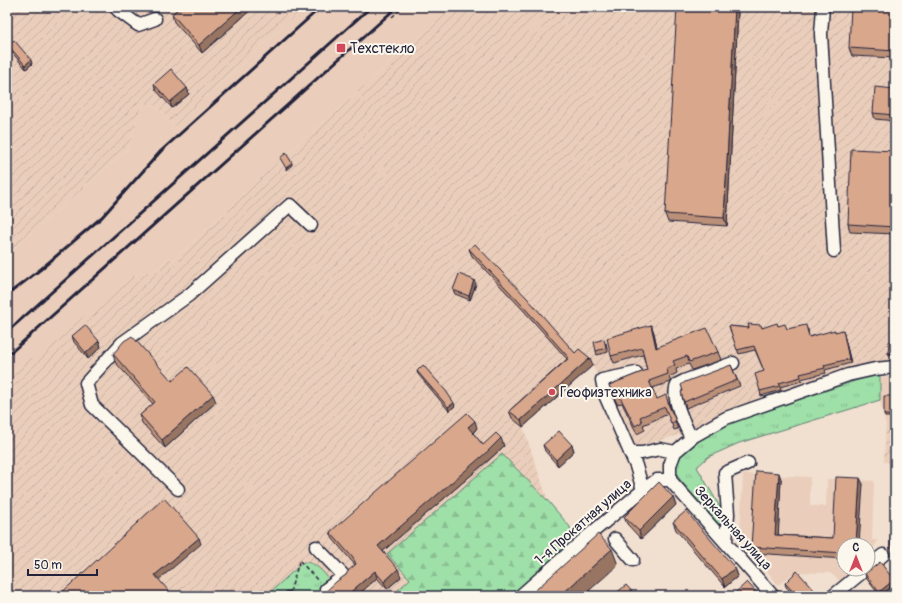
<svg xmlns="http://www.w3.org/2000/svg" width="902" height="603" font-family="Pangolin,sans-serif">
<defs>
<pattern id="industrial-furrows" width="10" height="10" patternUnits="userSpaceOnUse"><rect width="10" height="10" fill="#eacebb"/><path d="M-1 1l2-2M0 10L10 0M9 11l2-2" fill="none" stroke="#c8b1a2"/></pattern>
<pattern id="grass-tufts" width="24" height="20" patternUnits="userSpaceOnUse"><rect width="24" height="20" fill="#9fdfa8"/><path d="M3 7l-1-3M5 7V3M7 7l1-3M15 17l-1-3M17 17v-4M19 17l1-3" fill="none" stroke="#89bf92"/></pattern>
<pattern id="forest-firs" width="22" height="20" patternUnits="userSpaceOnUse"><rect width="22" height="20" fill="#9fdfa8"/><path d="M5 1l3.5 6h-7zM16 11l3.5 6h-7z" fill="#89bf92"/></pattern>
</defs>
<rect width="100%" height="100%" fill="#f1dfcf"/>
<filter id="ink" filterUnits="userSpaceOnUse"><feTurbulence type="fractalNoise" baseFrequency=".025" numOctaves="2"/><feDisplacementMap in="SourceGraphic" scale="8" xChannelSelector="R" yChannelSelector="G"/><feConvolveMatrix kernelMatrix="1 2 1 2 8 2 1 2 1" color-interpolation-filters="sRGB"/></filter>
<g filter="url(#ink)">
<!-- built -->
<path fill="#eacebb" d="M301,7H453L271,168L173,261L169,257L157,269L130,277L35,359L28,358L7,377V255L128,149L142,104L157,106L174,126L301,10Z
M881,377H895V426H886L880,400Z
M743,474L810,477V506H826L827,479L874,481L872,540H878L868,558V545H844V569H856L841,582L838,579L830,573L795,572L778,585L740,536Z"/>
<!-- industrial -->
<path fill="url(#industrial-furrows)" d="M7,7H301V10L174,126L157,106L142,104L128,149L7,255Z
M453,7H895V365L838,374L753,401L683,434L635,447L592,365L523,427L548,501L438,596H7V377L28,358H35L130,277L157,269L169,257L173,261L271,168Z
M886,426H895V463L884,462Z"/>
<!-- grass -->
<path fill="url(#grass-tufts)" stroke="#608072" d="M880,373V400L739,443L708,457L697,467L724,514L729,536L681,481L676,474L675,468L678,456L698,439L728,424L875,374Z
M304,562C316,562 323,572 330,580L327,589L320,596H266L300,565Z"/>
<!-- forest -->
<path fill="url(#forest-firs)" stroke="#608072" d="M502,454L548,501L570,527L571,535V542L510,596H403L398,590L410,579L387,554Z"/>
<g fill="none" stroke-linecap="round" stroke-linejoin="round">
<!-- minor casing -->
<g stroke="#22223b" stroke-width="15">
<path id="minor" d="M115,7L119,11L138,25L155,19
M823,7L821,34L834,251
M636,373L602,380L605,395L636,466L643,490
M691,438C686,427 669,395 678,384C680,383 682,382 684,381L733,363
M630,453H642L660,449L675,452
M670,480V465L675,452L694,436L726,418L848,375L875,369L895,367
M670,480L773,596
M178,489L92,405L86,383L122,343L189,295L290,205L311,225
M615,539L633,560
M726,542L728,514L725,473L748,463
M316,547L344,576L326,589
M868,567L883,555
M520,596L588,536L643,490L657,480H670
M833,596L866,569"/>
</g>
<!-- path -->
<path stroke="#22223b" stroke-width="1.5" stroke-dasharray="4 3" stroke-linecap="butt" d="M392,17L403,7
M300,561L319,582
M290,592L299,562
M280,596C284,590 291,590 295,596
M302,596L316,593"/>
<!-- minor -->
<use href="#minor" stroke="#fbf7ec" stroke-width="12"/>
<!-- rail -->
<path stroke="#22223b" stroke-width="3" d="M7,295L41,269L102,217L161,151L321,7
M7,332L371,7
M7,356L397,7"/>
</g>
<!-- wall -->
<path fill="#bb9078" stroke="#22223b" d="M180,7H254L202,53L174,22L172,14Z
M895,7V58L852,56L849,48Z
M738,11L727,226L668,222L665,214Z
M8,45L32,64L26,69L9,49Z
M154,84L187,88L189,94L172,108L156,90Z
M895,89V121L875,119L873,113Z
M895,151V234L850,232L848,224Z
M469,249L575,353L593,365L523,427L512,418L509,411L567,359L524,311L472,256Z
M476,284L470,300L455,294L453,290Z
M651,325L654,333L657,348L718,352L721,360L692,370L689,364L676,369L677,373L669,377L671,382L652,388L657,399L669,403L671,411L678,429L674,430L668,414L643,425L645,430L637,434L622,403L617,404L609,385L647,370L643,355L614,363L611,356Z
M729,326L749,328H762L778,326L787,329H808L809,337L835,332L844,335L851,363L825,370L826,373L801,379L802,381L780,387L781,390L761,396L760,391L764,371L755,350L739,354Z
M72,336L99,341L101,347L88,359L74,342Z
M895,342V355H889L888,353Z
M606,343L608,352L597,355L596,351Z
M113,354L172,381L216,402L165,448L142,423L140,415L153,404L115,362Z
M731,365L740,386L686,408L684,402Z
M417,371L455,406L449,411L418,374Z
M895,396V417H885L884,415Z
M477,428L473,433L483,445L504,446L491,458L383,551L401,577L387,589L377,578L357,596H321L346,575L355,565L333,539L330,532Z
M543,445H572L574,451L558,466L545,451Z
M781,479L778,535L833,538L863,484L844,545V559L754,553L751,547Z
M676,505L641,539L627,524L624,517Z
M673,522L735,568L738,576L725,587L676,530Z
M895,532V559H894L890,547Z
M865,574L894,580L895,584L880,596L866,578Z
M785,583L815,591L817,595L816,596H795L786,587Z"/>
<!-- shaded-wall -->
<path fill="#987562" stroke="#22223b" d="M242,7H254L202,53L199,45Z
M735,7H737L738,11L727,226L724,218Z
M31,60L32,64L26,69L25,65Z
M187,88L189,94L172,108L170,102Z
M895,99V118L894,115Z
M292,163V165L286,170V168Z
M474,280L476,284L470,300L469,296Z
M651,325L654,333L659,356L656,348Z
M843,330L844,335L851,363L849,359Z
M99,341L101,347L88,359L86,353Z
M590,358L593,365L523,427L521,420Z
M213,395L216,402L165,448L162,440Z
M454,403L455,406L449,411L448,407Z
M475,421L477,428L471,435L468,427Z
M501,438L504,446L491,458L381,553L378,546Z
M572,445L574,451L558,466L556,460Z
M779,473L781,479L778,541L775,535Z
M860,478L863,484L859,545H856Z
M673,497L676,505L641,539L639,531Z
M199,538L201,544L157,581L155,575Z
M612,549L618,565L583,596H560Z
M735,568L738,576L725,587L722,579Z
M398,569L401,577L387,589L384,582Z
M375,571L377,578L357,596H346Z
M894,580L895,584L880,596L879,592Z
M815,591L817,595L816,596H810Z"/>
<!-- building -->
<path fill="#d9a78c" stroke="#22223b" d="M180,7H242L199,45L172,14Z
M677,7H735L724,218L665,214Z
M851,7H895V51L849,48Z
M14,40L31,60L25,65L8,45Z
M171,69L187,88L170,102L154,84Z
M875,87L895,89L894,115L873,113Z
M851,149L895,151V227L848,224Z
M286,153L292,163L286,168L280,158Z
M475,244L528,299L575,353L579,349L590,358L521,420L509,411L569,358L521,304L469,249Z
M459,274L474,280L469,296L453,290Z
M777,323L778,326L785,324L787,329L806,325L809,337L835,330V332L843,330L849,359L824,365L825,368L800,374L801,377L779,383L780,386L760,391L755,374L764,371L754,346L737,350L729,326L749,328L748,324L761,325L762,328Z
M85,325L99,341L86,353L72,336Z
M651,325L656,348L665,344L707,328L718,352L689,362L687,356L673,361L675,365L667,369L668,374L649,381L657,399L666,395L669,406L676,421L671,423L665,407L640,417L642,422L635,426L619,395L614,397L609,385L647,370L642,348L611,356L607,338Z
M132,336L172,381L188,367L213,395L162,440L140,415L155,402L113,354L124,341Z
M604,339L606,348L596,351L594,342Z
M889,342H895V353H888Z
M423,365L446,391L454,403L448,407L417,371Z
M731,365L737,380L684,402L681,392L683,391L681,385L685,382Z
M884,396H895V415H884Z
M467,413L475,421L468,427L483,445L496,433L501,438L488,451L378,546L398,569L384,582L375,571L346,596H321L337,581L346,575L348,571L356,564L353,558L330,532Z
M559,431L572,445L556,460L543,445Z
M756,471L779,473L775,535L833,538L836,477L860,478L856,545H844V553L751,547Z
M659,482L673,497L639,531L624,517Z
M164,498L199,538L155,575L173,596H58Z
M686,511L735,568L722,579L673,522Z
M891,532H895V548L890,547Z
M598,534L612,549L560,596H529Z
M880,562L894,580L879,592L865,574Z
M797,571L815,591L810,596H797L785,583Z
M747,582L760,596H737L735,593Z
M626,585L636,596H615L614,595Z"/>
</g>
<!-- markers -->
<g fill="#d1495b" stroke="#fbf7ec" stroke-width="1.5">
<rect x="336" y="43" width="10" height="10" rx="2"/>
<circle cx="552" cy="392" r="4"/>
</g>
<g text-anchor="middle" dominant-baseline="central" stroke-width="4" stroke-linejoin="round" paint-order="stroke">
<!-- poi labels -->
<g font-size="14" fill="#22223b" stroke="#fbf7ec" text-anchor="start">
<text x="350" y="48">Техстекло</text>
<text x="560" y="392">Геофизтехника</text>
</g>
<!-- street labels -->
<g font-size="14" fill="#22223b" stroke="#fbf7ec">
<text transform="translate(583 522) rotate(-41)">1-я Прокатная улица</text>
<text transform="translate(733 528) rotate(48)">Зеркальная улица</text>
</g>
</g>
<!-- margin -->
<rect width="902" height="603" fill="none" stroke="#fbf7ec" stroke-width="24"/>
<rect x="12" y="12" width="878" height="579" fill="none" stroke="#22223b" stroke-width="1.5" filter="url(#ink)"/>
<!-- north arrow -->
<g transform="translate(856 557)"><circle r="19" fill="#fbf7ec" stroke="#a4a2a5"/>
<path d="M0-3L7 15L0 10L-7 15Z" fill="#d1495b"/>
<text y="-6" font-size="11" font-weight="bold" text-anchor="middle" fill="#22223b">С</text>
</g>
<!-- scale -->
<path d="M28 569v6h69v-6" fill="none" stroke="#22223b" stroke-width="2"/>
<text x="34" y="569" font-size="12" fill="#22223b" stroke="#fbf7ec" stroke-width="3" paint-order="stroke">50 m</text>
</svg>
